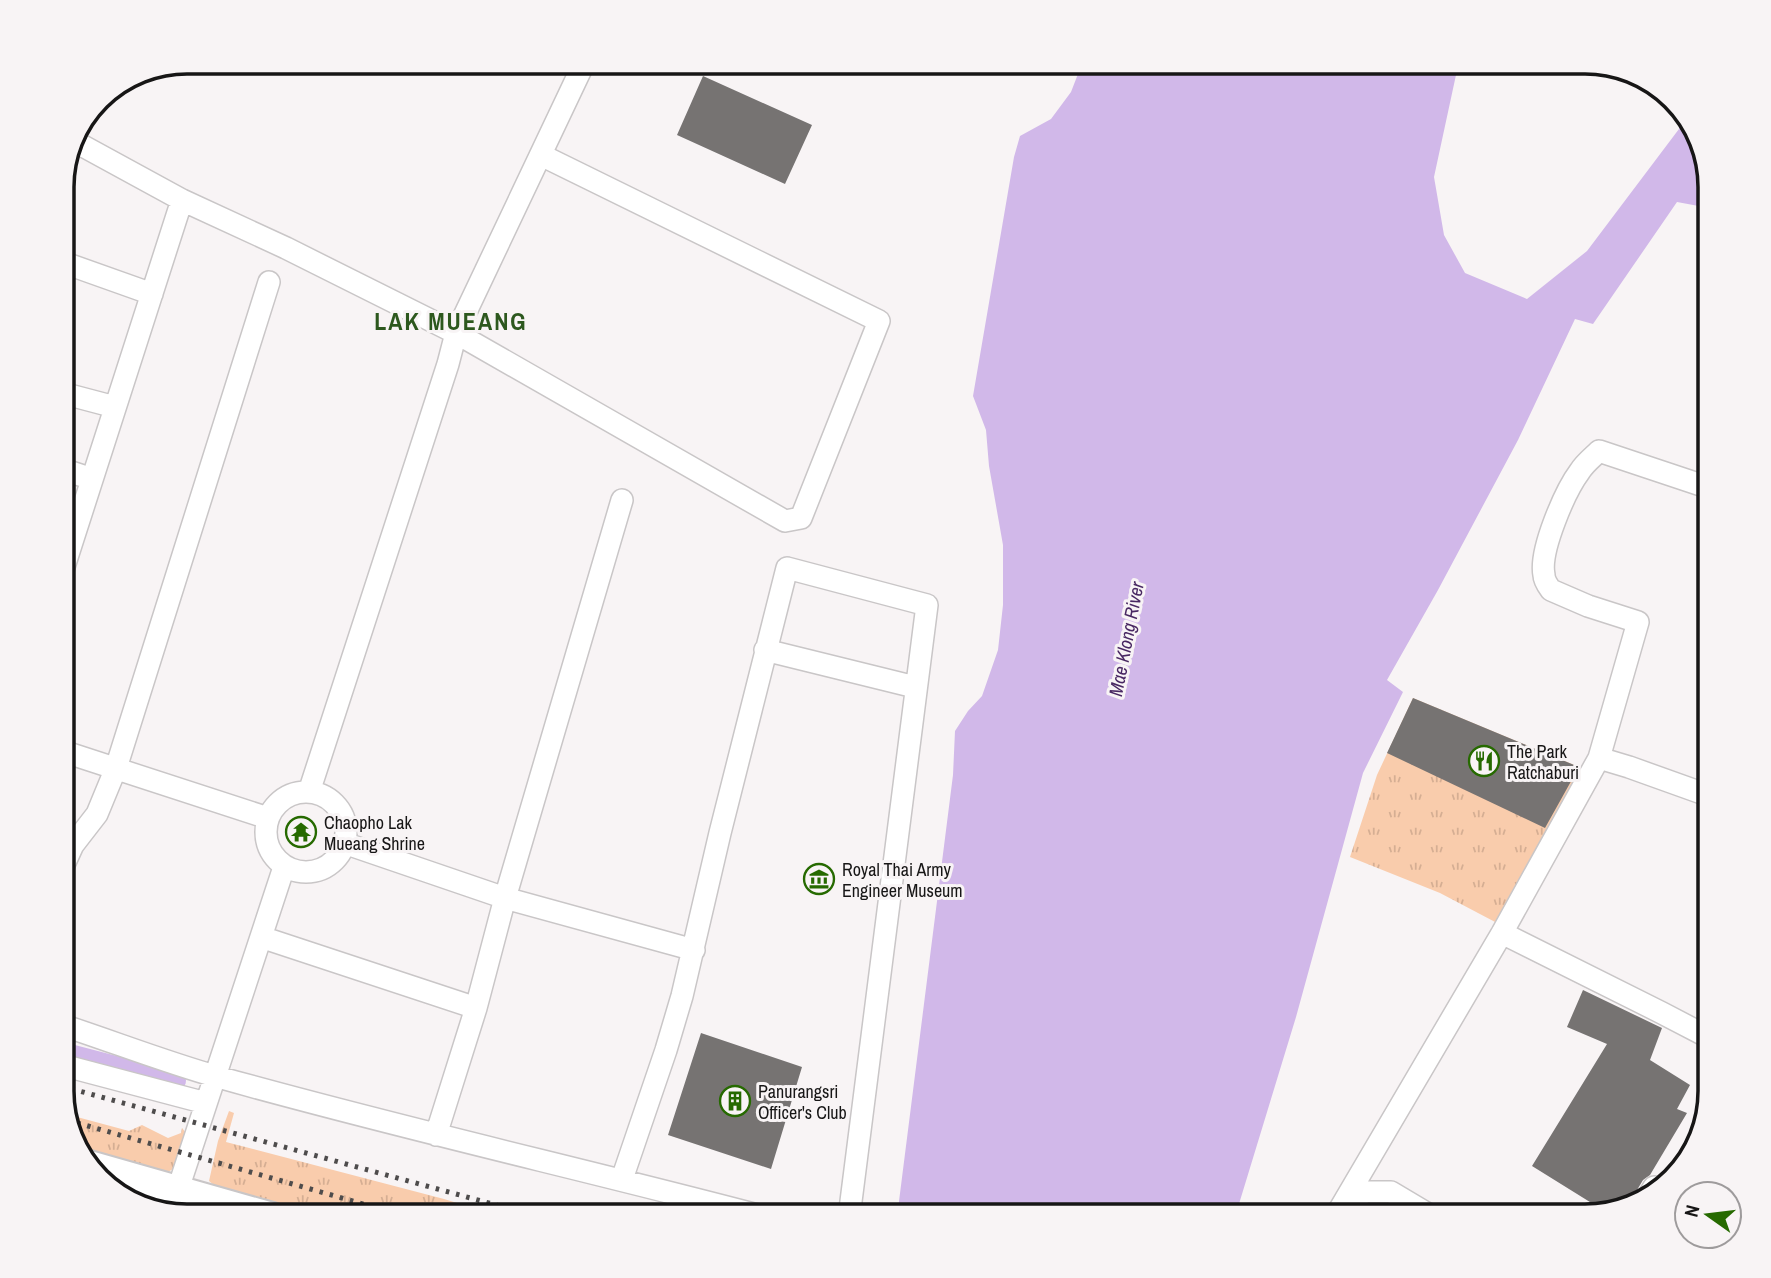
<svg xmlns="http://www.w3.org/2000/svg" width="1771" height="1278" font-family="'Archivo Narrow',sans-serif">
<defs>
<pattern id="grass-tufts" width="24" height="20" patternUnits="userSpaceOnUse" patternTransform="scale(1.75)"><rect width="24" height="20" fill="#f9ccac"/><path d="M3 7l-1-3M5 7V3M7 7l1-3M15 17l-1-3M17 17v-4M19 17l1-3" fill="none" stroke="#d5ae93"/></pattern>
</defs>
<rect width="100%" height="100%" fill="#f8f4f5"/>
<!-- grass -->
<path fill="url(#grass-tufts)" d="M1413,698L1584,769L1497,923L1440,893L1350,857L1377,775Z
M229,1111L234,1113L226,1142L444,1199L503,1217H318L220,1190L209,1181L218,1141Z
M66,1114L129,1131L142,1125L168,1138L181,1133L182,1128L186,1133L173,1169L163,1175L141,1166L74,1147Z"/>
<!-- water -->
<path fill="#d1b8e9" d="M1083,61H1459L1434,177L1444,235L1465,273L1527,299L1587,251L1682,125L1685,117L1697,131L1710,186V199L1704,207L1677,202L1593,324L1575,319L1518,440L1438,590L1387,680L1403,692L1363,773L1296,1017L1235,1217H897L953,775L955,731L968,711L982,696L998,650L1003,605V545L989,466L986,430L973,396L1014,157L1020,136L1051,119L1071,92Z"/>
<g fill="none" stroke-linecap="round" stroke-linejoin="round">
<!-- canal -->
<path stroke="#d1b8e9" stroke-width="18" d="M62,1051L177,1081"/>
</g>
<!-- building -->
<path fill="#767372" d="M703,76L812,125L785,184L677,135Z
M1413,698L1579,767L1545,828L1387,753Z
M1583,990L1662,1028L1650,1060L1690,1085L1677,1109L1687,1113L1650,1175L1643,1180L1637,1190L1636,1200L1632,1206L1606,1212L1532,1166L1607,1044L1567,1027Z
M701,1033L802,1067L771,1169L668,1135Z"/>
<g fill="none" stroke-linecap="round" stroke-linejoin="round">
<!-- minor casing -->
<g stroke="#c9c6c7" stroke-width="24">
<path id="minor" d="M72,140L182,200L286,248L456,333L785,521L801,518L879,321L541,155
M62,262L152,294
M62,393L115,407
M62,469L92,479
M62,573L182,200
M765,650L915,687
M62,751L268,818
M1599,758L1638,622L1588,606L1551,590C1548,586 1544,580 1544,575C1539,551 1565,491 1580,471C1585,463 1593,457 1599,451L1710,488
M266 832a40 40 0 1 1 80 0a40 40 0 1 1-80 0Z
M309,792L448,364L456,333L585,61
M344,843L505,898L694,950
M62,869L73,845L97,814L116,768L269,282
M1502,933L1662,1013L1710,1038
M261,937L476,1008
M62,1025C114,1042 165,1062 218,1077C399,1128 583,1169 765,1217
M62,1065L206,1103
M436,1135L476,1008L505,898L622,500
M622,1179L666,1050L682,996L720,833L787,568L927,605L849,1217
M178,1189L284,867
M1648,1197L1654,1187L1658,1189
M1345,1200L1502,933L1599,758L1629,767L1710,796
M1335,1217L1345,1200L1367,1192H1391L1433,1217"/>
</g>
<!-- major casing -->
<g stroke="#c9c6c7" stroke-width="32">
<path id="major" d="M89,1165L272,1217
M139,1201L200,1217"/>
</g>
<!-- minor -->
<use href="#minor" stroke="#fff" stroke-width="21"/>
<!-- major -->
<use href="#major" stroke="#fff" stroke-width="28"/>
<!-- rail -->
<path stroke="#4e4c4c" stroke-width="5" stroke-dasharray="3.5 7" stroke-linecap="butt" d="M61,1086L540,1217
M67,1120L409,1217"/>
</g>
<!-- icons -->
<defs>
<g id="restaurant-ring" transform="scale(1.575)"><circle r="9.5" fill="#f8f4f5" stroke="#266a00" stroke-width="1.5"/><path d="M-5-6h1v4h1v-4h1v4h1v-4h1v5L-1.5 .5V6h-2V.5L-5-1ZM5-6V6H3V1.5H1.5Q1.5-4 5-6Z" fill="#266a00"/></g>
<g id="temple-ring" transform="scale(1.575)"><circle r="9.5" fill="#f8f4f5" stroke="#266a00" stroke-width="1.5"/><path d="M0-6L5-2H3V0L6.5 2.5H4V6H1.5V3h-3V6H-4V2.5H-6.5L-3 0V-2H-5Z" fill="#266a00"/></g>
<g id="museum-ring" transform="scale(1.575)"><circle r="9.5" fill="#f8f4f5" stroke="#266a00" stroke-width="1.5"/><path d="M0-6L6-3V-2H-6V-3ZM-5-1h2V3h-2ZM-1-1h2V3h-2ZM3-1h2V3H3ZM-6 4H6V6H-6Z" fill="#266a00"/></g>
<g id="building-ring" transform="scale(1.575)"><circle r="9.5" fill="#f8f4f5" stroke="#266a00" stroke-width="1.5"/><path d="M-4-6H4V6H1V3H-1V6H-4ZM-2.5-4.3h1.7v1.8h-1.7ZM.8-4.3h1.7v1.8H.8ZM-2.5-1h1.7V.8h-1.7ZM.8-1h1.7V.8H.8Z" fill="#266a00"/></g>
</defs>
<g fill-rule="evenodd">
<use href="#restaurant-ring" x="1484" y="761"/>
<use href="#temple-ring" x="301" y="832"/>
<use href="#museum-ring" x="819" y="879"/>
<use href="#building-ring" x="735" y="1101"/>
</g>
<g text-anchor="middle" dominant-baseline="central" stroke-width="6" stroke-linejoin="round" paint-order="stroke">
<!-- poi labels -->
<g font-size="18" fill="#171616" stroke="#f8f4f5" text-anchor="start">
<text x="1507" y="751">The Park<tspan x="1507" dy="21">Ratchaburi</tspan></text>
<text x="324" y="822">Chaopho Lak<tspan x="324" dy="21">Mueang Shrine</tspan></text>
<text x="842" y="869">Royal Thai Army<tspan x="842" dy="21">Engineer Museum</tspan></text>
<text x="758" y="1091">Panurangsri<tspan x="758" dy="21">Officer's Club</tspan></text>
</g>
<!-- water labels -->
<g font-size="19" font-style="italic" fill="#492863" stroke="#f8f4f5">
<text transform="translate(1126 639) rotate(-79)">Mae Klong River</text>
</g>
<!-- district labels -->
<g font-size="24" font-weight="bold" letter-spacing="2" fill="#2d581e" stroke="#f8f4f5">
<text x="451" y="321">LAK MUEANG</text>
</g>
</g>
<!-- crop -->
<path d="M0 0H1771V1278H0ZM187 74H1585A113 113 0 0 1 1698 187V1091A113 113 0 0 1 1585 1204H187A113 113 0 0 1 74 1091V187A113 113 0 0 1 187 74Z" fill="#f8f4f5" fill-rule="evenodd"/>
<path fill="none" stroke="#171616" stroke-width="3.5" d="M187 74H1585A113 113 0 0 1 1698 187V1091A113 113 0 0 1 1585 1204H187A113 113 0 0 1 74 1091V187A113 113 0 0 1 187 74Z"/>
<!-- north arrow -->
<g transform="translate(1708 1215) rotate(284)"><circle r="33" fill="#f8f4f5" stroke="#9e9b9c" stroke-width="2"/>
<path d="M0-5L12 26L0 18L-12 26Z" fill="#266a00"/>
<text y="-10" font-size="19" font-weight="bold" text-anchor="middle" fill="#171616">N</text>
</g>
</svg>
